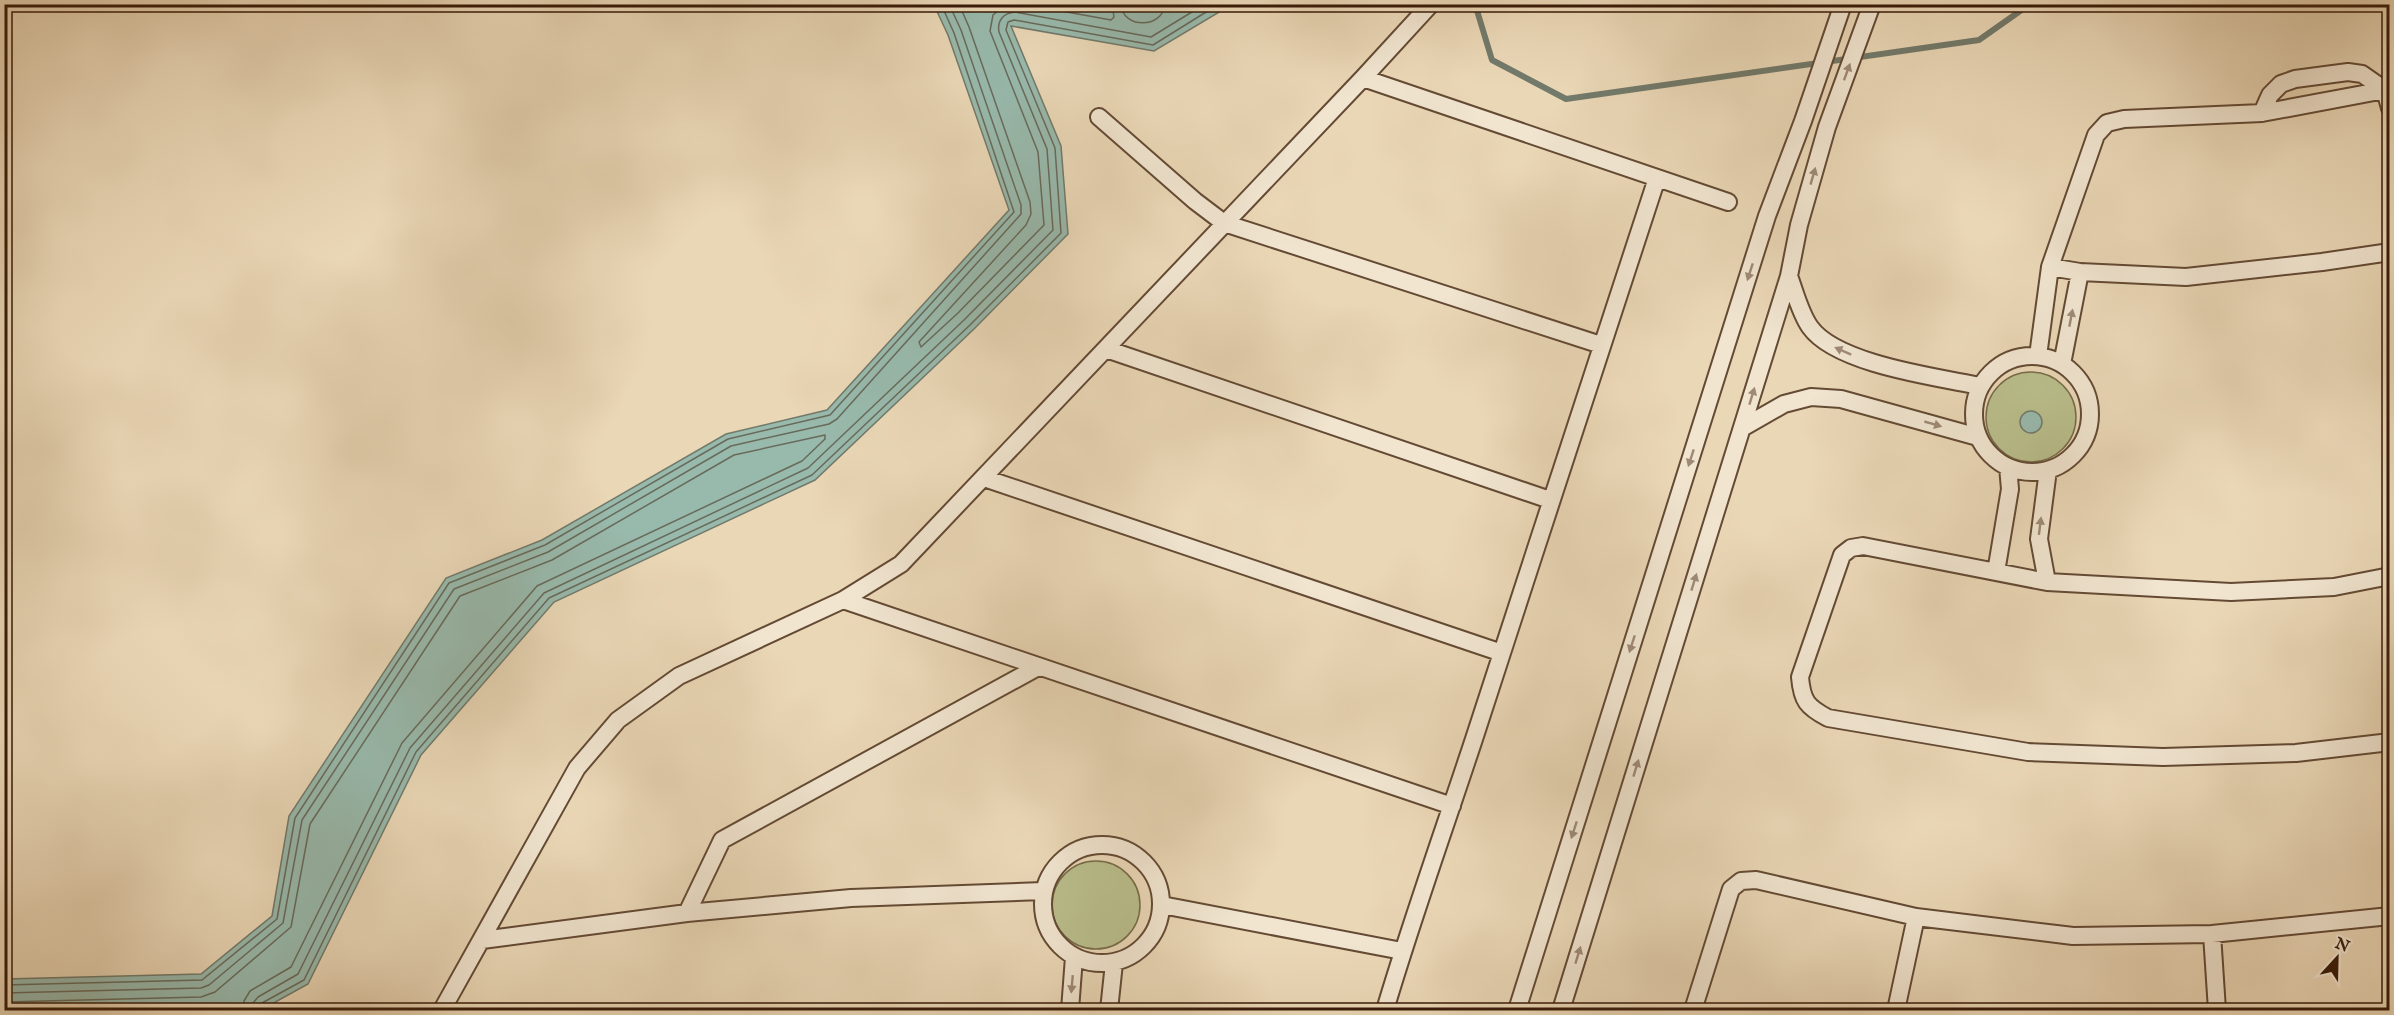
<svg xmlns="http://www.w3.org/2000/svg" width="2394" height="1015" font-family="'IM FELL English',serif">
<rect width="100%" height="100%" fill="#ead7b6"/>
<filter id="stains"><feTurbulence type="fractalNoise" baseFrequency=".00333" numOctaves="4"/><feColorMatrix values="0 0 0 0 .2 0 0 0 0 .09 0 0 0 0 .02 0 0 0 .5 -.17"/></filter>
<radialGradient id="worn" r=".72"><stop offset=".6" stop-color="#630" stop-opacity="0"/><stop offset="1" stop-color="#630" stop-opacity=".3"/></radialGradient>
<!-- green -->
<path fill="#b9be8c" stroke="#786c4a" stroke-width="1.5" d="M1986 417a45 45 0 1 1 90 0a45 45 0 1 1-90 0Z
M1052 905a44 44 0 1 1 88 0a44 44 0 1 1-88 0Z"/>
<!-- water -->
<path fill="#98baad" stroke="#727a6b" stroke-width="1.5" d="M1122,4L1144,9L1161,5H1231L1154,51L1011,26L1061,146L1068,234L974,329L815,480L554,602L421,755L308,984L261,1010H5V979L201,974L272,916L289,816L446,578L542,540L726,434L827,410L1009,210L948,35L934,5Z
M2020 422a11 11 0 1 1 22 0a11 11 0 1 1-22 0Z"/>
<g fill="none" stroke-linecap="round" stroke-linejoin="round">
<!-- shore -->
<path stroke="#686a5b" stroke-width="1.5" d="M959,4L969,27L1030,202L1031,214L1026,225L919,342L921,347L958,313L1044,225L1038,152L990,31L993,15L1006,4
M1023,4L1111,20L1114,17L1112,4
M1121,4C1122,29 1163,29 1165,4
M4,985L202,980L277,919L295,818L449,583L545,545L728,439L830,415L1014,212L954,33L941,4
M4,993L201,988L209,985L283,923L302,820L454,589L548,552L731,446L829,424L837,419L1021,214V205L961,30L949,4
M4,1002L201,997L215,992L291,927L310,824L460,596L552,560L734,455L825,435V439L802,461L537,586L402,743L291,967L250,991L244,1001L243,1010
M252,1010L253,1003L258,997L298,974L410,748L544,593L808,468L964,320L1053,230L1047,149L999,32C997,21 1003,13 1015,12L1151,37L1205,4
M259,1010L262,1003L304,980L416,752L549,598L812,475L970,325L1061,233L1055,148L1006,30L1008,22L1014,20L1153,45L1219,4"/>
<!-- stream -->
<path stroke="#727a6b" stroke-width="6" d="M1475,4L1492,60L1566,99L1979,40L2030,4"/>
<!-- minor casing -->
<g stroke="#644a34" stroke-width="20">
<path id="minor" d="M1363,78L1728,202
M2262,113L2270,95L2281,84L2295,79L2348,72L2362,74L2385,90L2390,108
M1099,117L1195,201L1224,223L1601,345
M2050,267L2080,272L2186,277L2322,262L2390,252
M1789,276C1795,292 1800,313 1810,327C1836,364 1936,377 1980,386
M1106,349L1550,500
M2038,356L2050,267L2096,135L2107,123L2124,119L2262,113L2390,89
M1974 414a58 58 0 1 1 116 0a58 58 0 1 1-116 0Z
M2062,364L2080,272
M1742,428L1784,404L1811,397L1841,399L1978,437
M984,478L1502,653
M1996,572L2010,489L2008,467
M2390,576L2334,587L2231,592L2047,582L1863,546L1851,548L1842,555L1800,677C1802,701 1807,707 1828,718L2028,752L2163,757L2296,753L2390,742
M2047,582L2039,539L2048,470
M843,600L1452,806
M1043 904a59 59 0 1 1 118 0a59 59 0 1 1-118 0Z
M1162,905L1402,951
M687,913L722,840L1038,667
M2212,934L2217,1010
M482,940L687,913L851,898L1043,891
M442,1010L577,768L618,720L679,676L843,600L901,564L1363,78L1430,5
M1070,1010L1074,957
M1109,1010L1114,963
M1385,1010C1412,919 1444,830 1474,739C1535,552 1595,365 1657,178
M1517,1010L1767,216L1803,121L1843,4
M1561,1010L1789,276L1799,225L1827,127L1872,4
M1693,1010L1731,889L1741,881L1756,880L1916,917L2073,936L2212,934L2390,916
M1896,1010L1916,917"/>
</g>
<!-- minor -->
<use href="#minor" stroke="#f1e5d0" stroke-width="16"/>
</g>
<!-- one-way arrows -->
<defs><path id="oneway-solid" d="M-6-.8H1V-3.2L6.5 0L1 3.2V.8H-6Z" transform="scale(1.5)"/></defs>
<g fill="#9e8a76">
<use href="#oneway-solid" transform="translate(1847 72) rotate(-70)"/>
<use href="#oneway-solid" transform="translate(1813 176) rotate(-74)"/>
<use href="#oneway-solid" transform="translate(1750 272) rotate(108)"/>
<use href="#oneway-solid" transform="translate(2071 318) rotate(-79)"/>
<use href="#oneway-solid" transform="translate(1843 351) rotate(-156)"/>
<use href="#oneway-solid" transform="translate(1752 396) rotate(-73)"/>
<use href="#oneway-solid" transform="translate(1933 424) rotate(16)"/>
<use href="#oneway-solid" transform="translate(1691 458) rotate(108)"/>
<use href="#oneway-solid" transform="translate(2040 526) rotate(-83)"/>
<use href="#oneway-solid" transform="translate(1694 582) rotate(-73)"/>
<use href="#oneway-solid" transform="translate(1632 644) rotate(108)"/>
<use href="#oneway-solid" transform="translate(1636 768) rotate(-73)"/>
<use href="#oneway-solid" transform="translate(1574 830) rotate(108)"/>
<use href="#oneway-solid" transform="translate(1578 955) rotate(-73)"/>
<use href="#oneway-solid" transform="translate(1072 984) rotate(95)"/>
</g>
<!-- margin -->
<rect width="2394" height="1015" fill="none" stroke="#ead7b6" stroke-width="24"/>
<rect x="6" y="6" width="2382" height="1003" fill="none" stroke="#381b09" stroke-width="3"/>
<rect x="12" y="12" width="2370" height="991" fill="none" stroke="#381b09" stroke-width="1.5"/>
<!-- north arrow -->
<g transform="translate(2337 958) rotate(22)" stroke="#f1e5d0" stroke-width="4.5" paint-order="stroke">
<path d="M0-4.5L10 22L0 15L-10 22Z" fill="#381b09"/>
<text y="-9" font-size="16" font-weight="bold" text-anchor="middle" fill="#381b09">N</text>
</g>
<rect width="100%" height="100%" filter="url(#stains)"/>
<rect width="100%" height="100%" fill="url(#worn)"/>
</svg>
